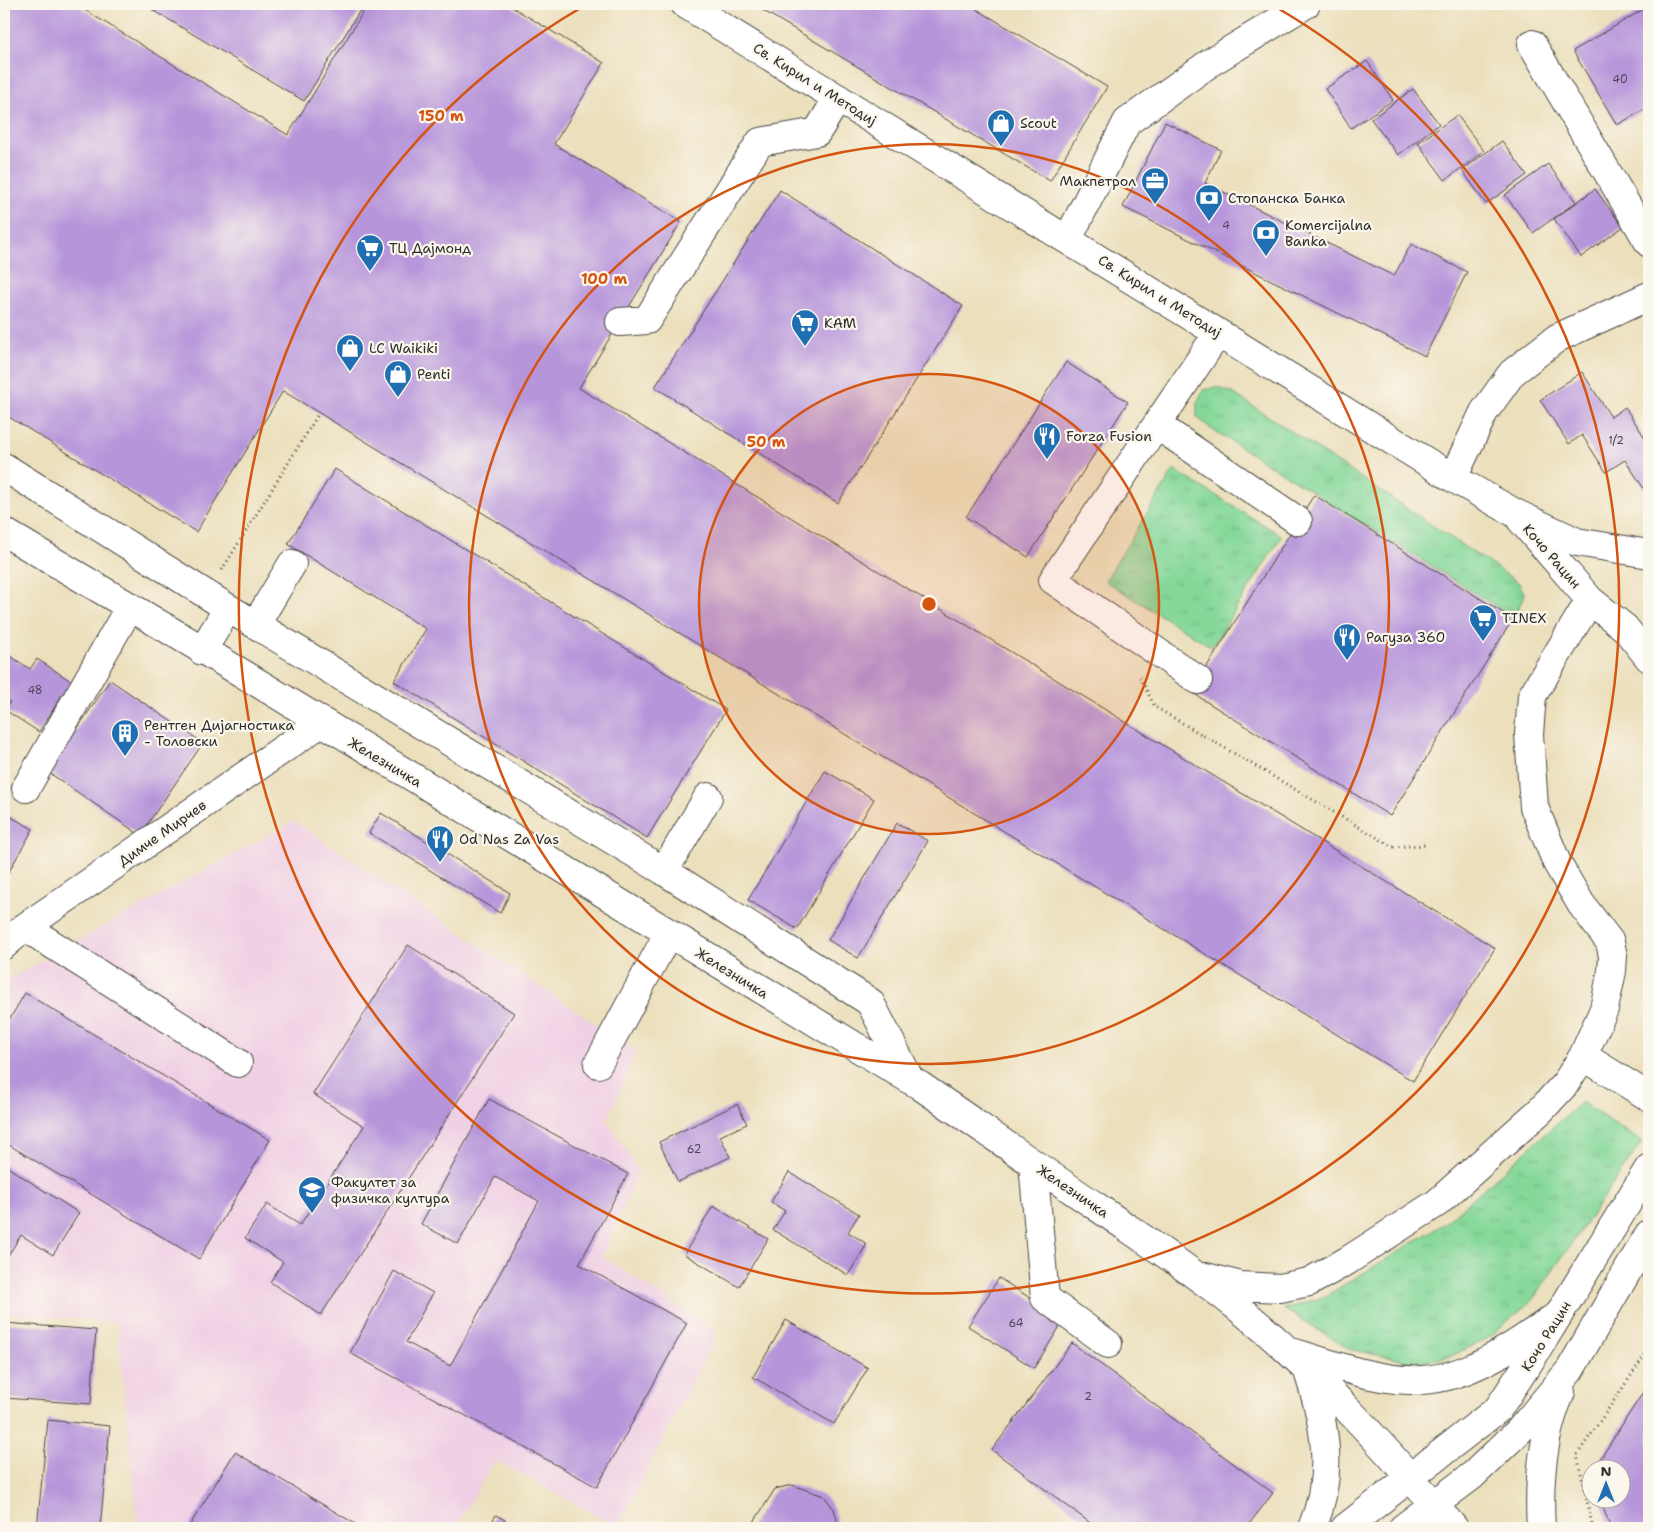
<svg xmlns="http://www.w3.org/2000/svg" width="1653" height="1532" font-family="'Shantell Sans',sans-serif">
<defs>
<pattern id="grass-tufts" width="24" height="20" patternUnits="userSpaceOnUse" patternTransform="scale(1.25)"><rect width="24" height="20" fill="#85d89a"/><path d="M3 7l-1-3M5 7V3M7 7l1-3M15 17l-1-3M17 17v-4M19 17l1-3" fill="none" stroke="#73ba85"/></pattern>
</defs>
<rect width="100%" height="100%" fill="#fbf7ec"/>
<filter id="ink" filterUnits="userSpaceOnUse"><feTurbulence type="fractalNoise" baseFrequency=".02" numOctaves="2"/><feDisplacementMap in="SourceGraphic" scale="10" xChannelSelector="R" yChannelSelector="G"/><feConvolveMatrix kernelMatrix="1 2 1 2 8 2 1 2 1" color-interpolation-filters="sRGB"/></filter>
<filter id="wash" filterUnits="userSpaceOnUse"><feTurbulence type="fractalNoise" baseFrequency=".0096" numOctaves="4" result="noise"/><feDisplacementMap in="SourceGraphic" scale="20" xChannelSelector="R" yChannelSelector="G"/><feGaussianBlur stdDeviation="1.12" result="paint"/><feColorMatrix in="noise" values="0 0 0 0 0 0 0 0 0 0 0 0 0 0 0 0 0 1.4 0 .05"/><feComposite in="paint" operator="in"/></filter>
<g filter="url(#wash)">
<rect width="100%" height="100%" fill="#ebdfbc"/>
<!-- built -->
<path fill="#f0d0e4" d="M294,821L636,1051L607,1121L639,1171L602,1257L718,1332L618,1527L495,1460L456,1528H138L117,1322L4,1313V982Z"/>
<!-- grass -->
<path fill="url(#grass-tufts)" stroke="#588262" d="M1217,387L1233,393L1519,583L1525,595L1517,610H1502L1210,428L1197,417V403L1203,390Z
M1174,470L1282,536L1212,647L1105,581Z
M1581,1102L1642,1142L1531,1302L1485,1340L1449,1357L1416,1363L1349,1349L1284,1309L1324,1297L1445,1223Z"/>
<g id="blocks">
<!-- building -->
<path fill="#b795da" d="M4,4H75L288,135L368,4H507L604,63L554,144L681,222L579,388L1495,948L1413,1081L283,391L196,532L4,414Z
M143,4H364L304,101Z
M752,4H968L1107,87L1050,181Z
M1649,6V107L1617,125L1573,51Z
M1367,61L1393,100L1351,128L1325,89Z
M1413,89L1439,124L1398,155L1371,119Z
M1457,115L1484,151L1445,180L1418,143Z
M1165,122L1221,150L1205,183L1394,276L1411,244L1467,272L1425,356L1123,207Z
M1502,141L1527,175L1486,204L1462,170Z
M1548,164L1576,202L1533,233L1505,195Z
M1595,189L1623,227L1581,257L1554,219Z
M780,190L963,306L838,503L655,387Z
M1066,362L1128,402L1028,557L966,517Z
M1582,372L1611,417L1625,407L1649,444V496L1625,460L1606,472L1582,435L1569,444L1540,400Z
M335,469L726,710L647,838L394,681L426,629L288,544Z
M1314,495L1513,619L1390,816L1191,692Z
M4,652L30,669L37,659L71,681L39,732L5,710L10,702L4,698Z
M110,680L203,743L140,835L48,772Z
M825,771L874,799L797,929L748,900Z
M4,813L33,829L4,880Z
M381,813L510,893L500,913L369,833Z
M897,823L928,841L858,958L828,940Z
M408,945L514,1013L321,1315L270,1282L283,1262L245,1238L267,1204L300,1225L364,1126L313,1094Z
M25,993L270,1140L199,1259L4,1142V1029Z
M489,1099L628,1174L579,1264L687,1323L597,1487L350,1353L394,1271L433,1293L406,1342L450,1366L539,1201L495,1177L458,1244L421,1224Z
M737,1104L747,1124L720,1136L730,1157L678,1182L659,1142Z
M4,1165L79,1213L53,1255L21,1235L4,1262Z
M789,1172L859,1214L848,1232L867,1244L848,1275L773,1230L785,1211L771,1202Z
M713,1206L768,1239L739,1287L684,1254Z
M999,1278L1064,1320L1034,1368L968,1326Z
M786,1320L868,1368L834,1424L753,1377Z
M4,1323L96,1330L91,1404L4,1398Z
M1072,1343L1273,1493L1246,1528H1097L992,1450Z
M1649,1383V1528H1611L1600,1500H1620V1470H1593Z
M48,1420L110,1426L100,1528L37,1527Z
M235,1452L362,1528H188Z
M792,1485L824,1496L834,1509L837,1519L836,1528H750L775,1489Z
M496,1515L519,1528H488Z"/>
</g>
</g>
<g filter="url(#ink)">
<use href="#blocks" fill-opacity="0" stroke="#484641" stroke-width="1"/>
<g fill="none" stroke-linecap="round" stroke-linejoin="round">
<!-- minor casing -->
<g stroke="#484641" stroke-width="30">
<path id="minor" d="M685,4L1453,478L1515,513L1577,542L1649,554
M1532,44L1649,243
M1068,239L1127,122L1211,62L1306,4
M620,322L647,320L760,142L817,132L838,98
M1157,425L1298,521
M4,467L228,608L664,871L870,1002L910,1080
M1453,478L1484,412L1512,373L1557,338L1649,296
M1521,520L1590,600L1625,628L1649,658
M4,532L245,675L919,1085C979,1126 1039,1168 1100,1209C1149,1243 1200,1276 1247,1315C1323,1378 1390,1453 1454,1528
M256,624L292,564
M202,651L228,608
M1198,680L1053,580L1218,333
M26,788L129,608
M664,871L708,797
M25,927L238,1063
M4,945L25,927L321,723
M1583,1056L1649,1097
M598,1064L668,934
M1033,1164L1045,1298L1108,1344
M1206,1277L1241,1286L1280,1288L1309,1282L1347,1261L1437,1203L1541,1110L1565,1084L1583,1056L1604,1009L1612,971L1613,956L1610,942L1581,904L1557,863L1534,807L1529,734L1532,696L1590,600
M1291,1352C1333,1364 1377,1382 1422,1380C1469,1378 1515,1345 1552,1319
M1309,1375C1326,1427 1334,1476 1312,1528
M1345,1528L1498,1409L1537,1350L1649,1168
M1403,1528L1473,1475L1520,1430L1570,1370L1649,1234
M1541,1528C1538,1481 1542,1435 1561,1392"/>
</g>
<!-- path -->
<path stroke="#484641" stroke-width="3" stroke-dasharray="1 4" stroke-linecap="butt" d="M222,570L319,413
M1140,677L1155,707L1393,847L1425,845
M1581,1528L1592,1524
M1593,1528L1577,1455L1649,1349"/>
<!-- minor -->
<use href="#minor" stroke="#fff" stroke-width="28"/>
</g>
</g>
<!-- distance rings -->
<circle cx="929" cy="604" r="230" fill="#d5540f" fill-opacity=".12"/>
<g fill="none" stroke="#d5540f" stroke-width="2.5">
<circle cx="929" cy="604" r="230"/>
<circle cx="929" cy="604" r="460"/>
<path d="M1274 6A690 690 0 1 1 584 6"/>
</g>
<!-- icons -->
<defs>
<g id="shop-pin" transform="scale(1.4375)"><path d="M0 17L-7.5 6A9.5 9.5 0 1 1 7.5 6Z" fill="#1f6fb2" stroke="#fbf7ec"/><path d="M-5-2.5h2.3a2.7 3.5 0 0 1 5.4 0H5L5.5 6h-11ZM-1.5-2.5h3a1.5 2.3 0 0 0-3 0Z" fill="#fff"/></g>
<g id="office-pin" transform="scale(1.4375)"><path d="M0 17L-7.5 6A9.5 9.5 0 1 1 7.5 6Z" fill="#1f6fb2" stroke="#fbf7ec"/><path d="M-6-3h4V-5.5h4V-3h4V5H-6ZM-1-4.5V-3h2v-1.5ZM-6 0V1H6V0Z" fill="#fff"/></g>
<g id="bank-pin" transform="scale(1.4375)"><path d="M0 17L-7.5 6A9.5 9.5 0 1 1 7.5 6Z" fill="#1f6fb2" stroke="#fbf7ec"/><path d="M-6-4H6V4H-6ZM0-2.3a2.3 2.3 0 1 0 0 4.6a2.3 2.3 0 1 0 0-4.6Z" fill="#fff"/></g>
<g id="supermarket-pin" transform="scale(1.4375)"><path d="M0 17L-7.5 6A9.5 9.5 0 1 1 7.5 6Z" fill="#1f6fb2" stroke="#fbf7ec"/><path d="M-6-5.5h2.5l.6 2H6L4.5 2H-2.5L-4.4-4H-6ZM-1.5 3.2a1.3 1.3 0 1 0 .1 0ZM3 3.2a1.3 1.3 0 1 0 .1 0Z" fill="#fff"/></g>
<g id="restaurant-pin" transform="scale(1.4375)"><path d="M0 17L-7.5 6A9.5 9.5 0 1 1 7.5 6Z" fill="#1f6fb2" stroke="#fbf7ec"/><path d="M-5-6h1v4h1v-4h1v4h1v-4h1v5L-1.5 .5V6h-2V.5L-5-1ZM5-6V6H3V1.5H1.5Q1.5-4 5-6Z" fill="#fff"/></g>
<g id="building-pin" transform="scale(1.4375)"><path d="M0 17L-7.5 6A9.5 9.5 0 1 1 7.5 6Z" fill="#1f6fb2" stroke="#fbf7ec"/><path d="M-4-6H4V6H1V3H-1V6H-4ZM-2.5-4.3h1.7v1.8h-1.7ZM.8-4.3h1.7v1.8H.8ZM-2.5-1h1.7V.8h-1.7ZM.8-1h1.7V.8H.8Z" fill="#fff"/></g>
<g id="university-pin" transform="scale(1.4375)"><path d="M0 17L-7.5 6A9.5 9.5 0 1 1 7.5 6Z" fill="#1f6fb2" stroke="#fbf7ec"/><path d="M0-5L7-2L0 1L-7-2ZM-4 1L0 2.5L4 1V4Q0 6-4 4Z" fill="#fff"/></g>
</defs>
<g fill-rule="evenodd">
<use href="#shop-pin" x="1001" y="123"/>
<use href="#office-pin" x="1155" y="181"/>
<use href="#bank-pin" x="1209" y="198"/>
<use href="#bank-pin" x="1266" y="233"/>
<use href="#supermarket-pin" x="370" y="248"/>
<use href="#supermarket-pin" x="805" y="323"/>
<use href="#shop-pin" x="350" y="348"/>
<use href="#shop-pin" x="398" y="374"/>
<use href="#restaurant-pin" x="1047" y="436"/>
<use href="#supermarket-pin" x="1483" y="618"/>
<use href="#restaurant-pin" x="1347" y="637"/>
<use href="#building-pin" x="125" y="733"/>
<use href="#restaurant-pin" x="440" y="839"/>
<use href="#university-pin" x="312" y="1190"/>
</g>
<g text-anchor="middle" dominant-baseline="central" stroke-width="4.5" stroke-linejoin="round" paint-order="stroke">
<!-- number labels -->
<g font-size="11" fill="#4e4657">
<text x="1620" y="79">40</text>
<text x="1226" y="225">4</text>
<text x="1616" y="440">1/2</text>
<text x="35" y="690">48</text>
<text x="694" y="1149">62</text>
<text x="1016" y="1323">64</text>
<text x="1088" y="1396">2</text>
</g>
<!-- street labels -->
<g font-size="14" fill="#2b2b2b" stroke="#fbf7ec">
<text transform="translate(815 84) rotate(32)">Св. Кирил и Методиј</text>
<text transform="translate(1160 296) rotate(32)">Св. Кирил и Методиј</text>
<text transform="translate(1552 556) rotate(49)">Кочо Рацин</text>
<text transform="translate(385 762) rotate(31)">Железничка</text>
<text transform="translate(162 833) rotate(-35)">Димче Мирчев</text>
<text transform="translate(732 973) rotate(32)">Железничка</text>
<text transform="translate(1073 1191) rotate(34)">Железничка</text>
<text transform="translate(1546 1336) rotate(-58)">Кочо Рацин</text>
</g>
<!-- poi labels -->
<g font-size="14" fill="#2b2b2b" stroke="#fbf7ec" text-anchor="start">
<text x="1020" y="123">Scout</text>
<text x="1136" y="181" text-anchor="end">Макпетрол</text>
<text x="1228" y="198">Стопанска Банка</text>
<text x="1285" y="225">Komercijalna<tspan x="1285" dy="16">Banka</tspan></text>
<text x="389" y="248">ТЦ Дајмонд</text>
<text x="824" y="323">KAM</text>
<text x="369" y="348">LC Waikiki</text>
<text x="417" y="374">Penti</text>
<text x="1066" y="436">Forza Fusion</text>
<text x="1502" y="618">TINEX</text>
<text x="1366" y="637">Рагуза 360</text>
<text x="144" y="725">Рентген Дијагностика<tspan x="144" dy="16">- Толовски</tspan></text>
<text x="459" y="839">Od Nas Za Vas</text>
<text x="331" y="1182">Факултет за<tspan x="331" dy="16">физичка култура</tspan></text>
</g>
</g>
<circle cx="929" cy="604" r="8" fill="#d5540f" stroke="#fbf7ec" stroke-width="2.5"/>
<g font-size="15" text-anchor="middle" font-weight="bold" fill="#d5540f" stroke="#fbf7ec" stroke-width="4.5" stroke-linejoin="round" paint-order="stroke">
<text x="441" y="121">150 m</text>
<text x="604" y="284">100 m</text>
<text x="766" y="447">50 m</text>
</g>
<!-- margin -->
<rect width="1653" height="1532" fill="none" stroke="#fbf7ec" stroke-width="20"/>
<!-- north arrow -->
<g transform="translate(1606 1484)"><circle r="24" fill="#fbf7ec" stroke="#a8a59f"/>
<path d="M0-4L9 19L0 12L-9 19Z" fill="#1f6fb2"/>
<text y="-8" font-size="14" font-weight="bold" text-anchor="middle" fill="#2b2b2b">N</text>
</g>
</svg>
